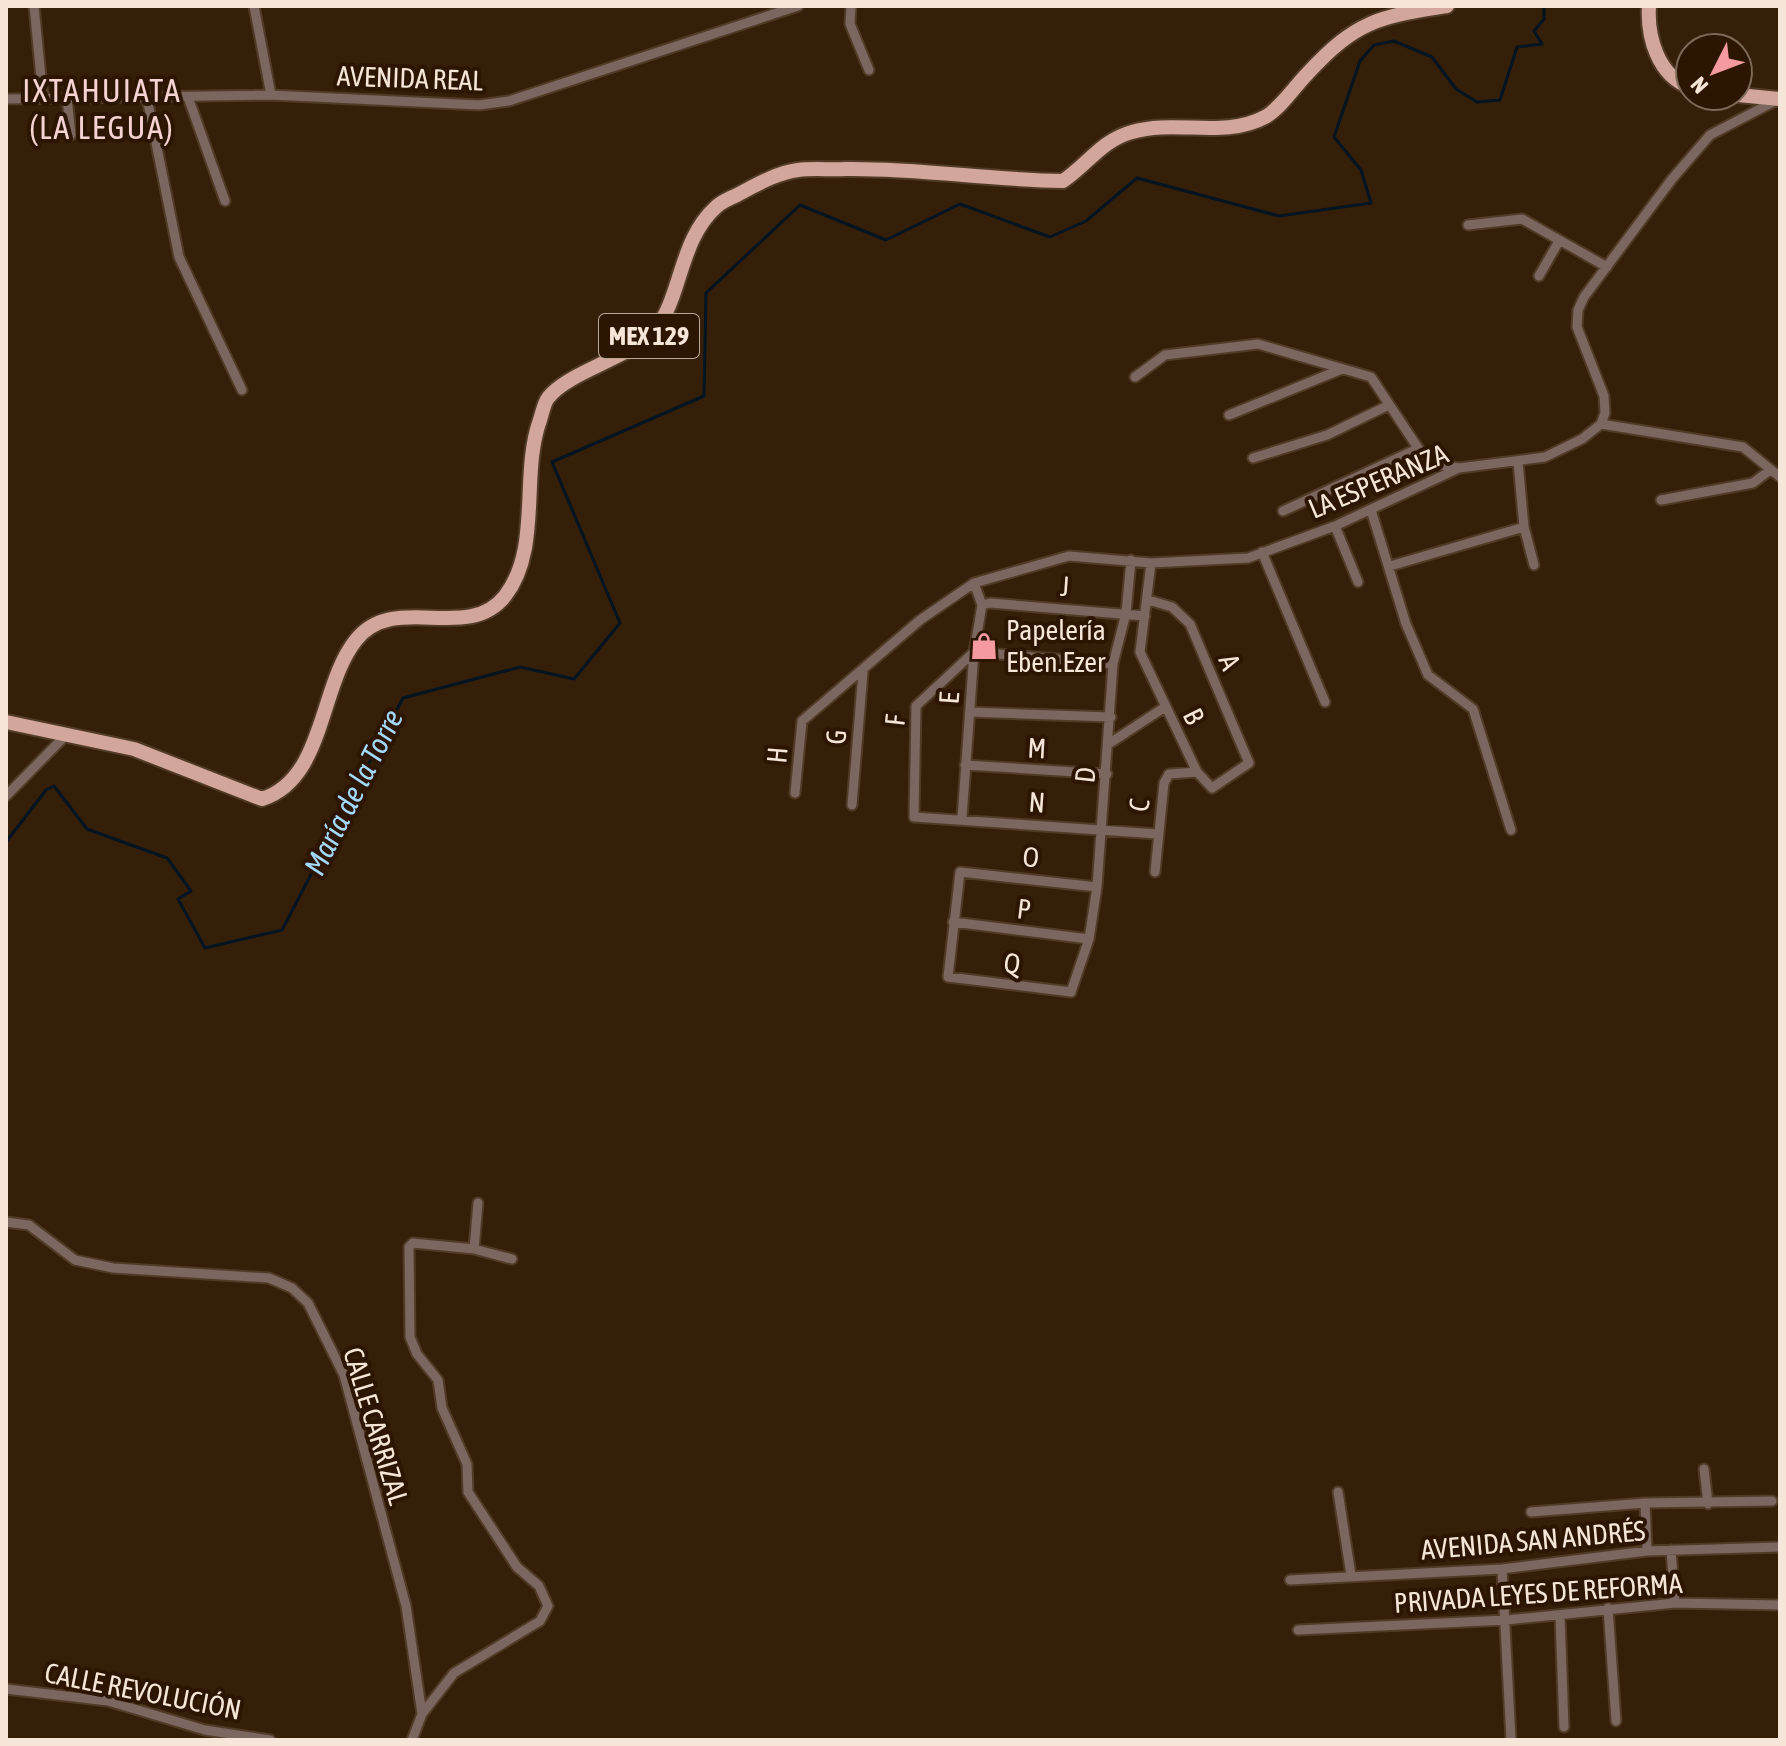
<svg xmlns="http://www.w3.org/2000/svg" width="1786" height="1746" font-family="'Asap Condensed',sans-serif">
<rect width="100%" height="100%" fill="#361f09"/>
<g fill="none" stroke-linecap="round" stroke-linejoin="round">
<!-- stream -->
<path stroke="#011421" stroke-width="3" d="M6,842L46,790L54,786L87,829L167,858L191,891L178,899L205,948L282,930L403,698L520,667L574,679L620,623L552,462L704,396L706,293L800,205L886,240L960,204L1050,237L1086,221L1137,178L1279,216L1371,203L1361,170L1334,137L1360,61L1374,45L1394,41L1432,57L1456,89L1477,102L1500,100L1517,47L1542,44L1534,31L1544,19V6"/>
<!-- minor casing -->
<g stroke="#513b26" stroke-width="13">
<path id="minor" d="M34,6L43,98
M254,6L271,95
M851,6L850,24L869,70
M188,97L225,201
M67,98L71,135
M147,98L179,257L242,390
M6,99L271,95L479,105L509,101L798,6
M1468,225L1522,219L1607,267
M1539,276L1559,241
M1135,377L1165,355L1258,344L1371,377L1428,463L1459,468
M1229,415L1342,369
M1601,424L1743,447L1780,477
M1253,458L1327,435L1389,405
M1518,462L1524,527L1534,565
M1661,500L1753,483L1770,470
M1371,510L1406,624L1428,675L1473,709L1511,830
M1283,511L1417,449
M1335,526L1358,582
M1262,552L1325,702
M1390,566L1524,527
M1148,600L1172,607L1190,624L1249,763L1212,788L1197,772L1140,652L1151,563
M982,605L990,603L1145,616
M1113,664L974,652L916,706L914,817L1157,834
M970,712L1111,717
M1110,743L1165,707
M965,765L1107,774
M795,793L802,721L920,620L974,583L1069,556L1151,563L1248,558L1335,526L1459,468L1545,457L1582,439L1601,424L1605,413L1604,396L1577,327L1578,310L1584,297L1672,179L1710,135L1777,100
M6,796L65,736
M852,805L863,672
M962,818L974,652L982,605L974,583
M1155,872L1164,783L1169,774L1197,772
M1097,887L960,872L948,977L1071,992L1089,939L1097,887L1113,664L1126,613L1131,560
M953,922L1089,939
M6,1222L29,1225L75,1260L113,1268L269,1278L292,1288L308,1303L344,1375L406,1606L422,1714L412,1740
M474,1249L478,1203
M1704,1469L1708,1504
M1338,1492L1351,1575
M1645,1503L1647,1551
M1531,1512L1645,1503L1772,1501
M1671,1550L1675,1603
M1502,1569L1511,1740
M1290,1580L1502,1569L1647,1551L1780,1547
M1608,1608L1616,1721
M1560,1616L1564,1727
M1298,1630L1506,1620L1675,1603L1780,1605
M6,1689L108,1701L205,1730L270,1740
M422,1714L454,1673L540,1621L548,1606L539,1586L517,1567L468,1492L467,1464L442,1408L438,1380L417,1354L410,1337L409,1247L413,1243L474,1249L512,1259"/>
</g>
<!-- primary casing -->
<g stroke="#513b26" stroke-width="18">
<path id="primary" d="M1649,6C1647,37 1658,76 1690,87
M1738,95L1780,99
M6,722L134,749L262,799C325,779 319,686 356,640C395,591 467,644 505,596C542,548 520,475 540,420C542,414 544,403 548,398C567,372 635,356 655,330C682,297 679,240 716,207C721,202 730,198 737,195C756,185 776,173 798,170C813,168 831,170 846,169C919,168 990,180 1063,181C1087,165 1102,140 1132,132C1175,119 1224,139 1265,117C1281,108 1295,86 1308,73C1357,20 1379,17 1447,6"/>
</g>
<!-- minor -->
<use href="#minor" stroke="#7b6660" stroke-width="9"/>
<!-- primary -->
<use href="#primary" stroke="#d2a69b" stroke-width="14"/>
</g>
<!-- icons -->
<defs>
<g id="shop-bare" transform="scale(2.16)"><path d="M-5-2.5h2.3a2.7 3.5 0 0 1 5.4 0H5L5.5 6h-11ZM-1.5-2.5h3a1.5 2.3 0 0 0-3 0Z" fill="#f49aa0" stroke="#2c1601" stroke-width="2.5" paint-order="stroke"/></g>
</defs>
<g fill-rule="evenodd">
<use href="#shop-bare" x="984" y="646"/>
</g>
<g text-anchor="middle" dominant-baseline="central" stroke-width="8" stroke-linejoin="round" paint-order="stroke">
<!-- shield labels -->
<rect fill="#2c1601" stroke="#b9a898" stroke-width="2" x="599" y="314" width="100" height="44" rx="6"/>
<g font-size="26" font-weight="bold" fill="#f5e6d9">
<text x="649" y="336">MEX 129</text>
</g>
<!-- street labels -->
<g font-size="28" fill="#f5e6d9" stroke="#2c1601">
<text transform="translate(410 78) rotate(2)">AVENIDA REAL</text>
<text transform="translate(1378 481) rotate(-23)">LA ESPERANZA</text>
<text transform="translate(1065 586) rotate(4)">J</text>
<text transform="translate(1230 662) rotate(67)">A</text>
<text transform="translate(949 698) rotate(-86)">E</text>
<text transform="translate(1194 716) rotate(64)">B</text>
<text transform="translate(895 720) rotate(-84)">F</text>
<text transform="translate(836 737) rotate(-85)">G</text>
<text transform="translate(1037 748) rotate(3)">M</text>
<text transform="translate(777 755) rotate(-85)">H</text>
<text transform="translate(1085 775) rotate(-84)">D</text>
<text transform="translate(1037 802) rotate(4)">N</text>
<text transform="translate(1139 805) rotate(-82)">C</text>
<text transform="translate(1031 857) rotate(6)">O</text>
<text transform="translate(1024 909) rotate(7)">P</text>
<text transform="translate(1012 963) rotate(7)">Q</text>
<text transform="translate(376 1426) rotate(73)">CALLE CARRIZAL</text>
<text transform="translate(1533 1540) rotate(-5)">AVENIDA SAN ANDRÉS</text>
<text transform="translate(1538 1593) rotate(-4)">PRIVADA LEYES DE REFORMA</text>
<text transform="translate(143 1691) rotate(11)">CALLE REVOLUCIÓN</text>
</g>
<!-- poi labels -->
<g font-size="28" fill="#f5e6d9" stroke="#2c1601" text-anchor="start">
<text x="1006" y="630">Papelería<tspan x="1006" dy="32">Eben.Ezer</tspan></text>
</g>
<!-- water labels -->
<g font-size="30" font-style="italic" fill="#a4d9ff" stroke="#2c1601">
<text transform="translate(353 792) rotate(-63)">María de la Torre</text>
</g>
<!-- quarter labels -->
<g font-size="32" letter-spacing="2" fill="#f5d2d3" stroke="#2c1601">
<text x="102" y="90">IXTAHUIATA<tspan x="102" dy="37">(LA LEGUA)</tspan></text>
</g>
</g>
<!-- border -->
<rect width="1786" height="1746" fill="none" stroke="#f5e6d9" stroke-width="16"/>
<!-- north arrow -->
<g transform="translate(1714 72) rotate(228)"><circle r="38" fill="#2c1601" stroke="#7c6957" stroke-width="2"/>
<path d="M0-6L14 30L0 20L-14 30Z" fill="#f49aa0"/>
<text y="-12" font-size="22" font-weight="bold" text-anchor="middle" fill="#f5e6d9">N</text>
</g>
</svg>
